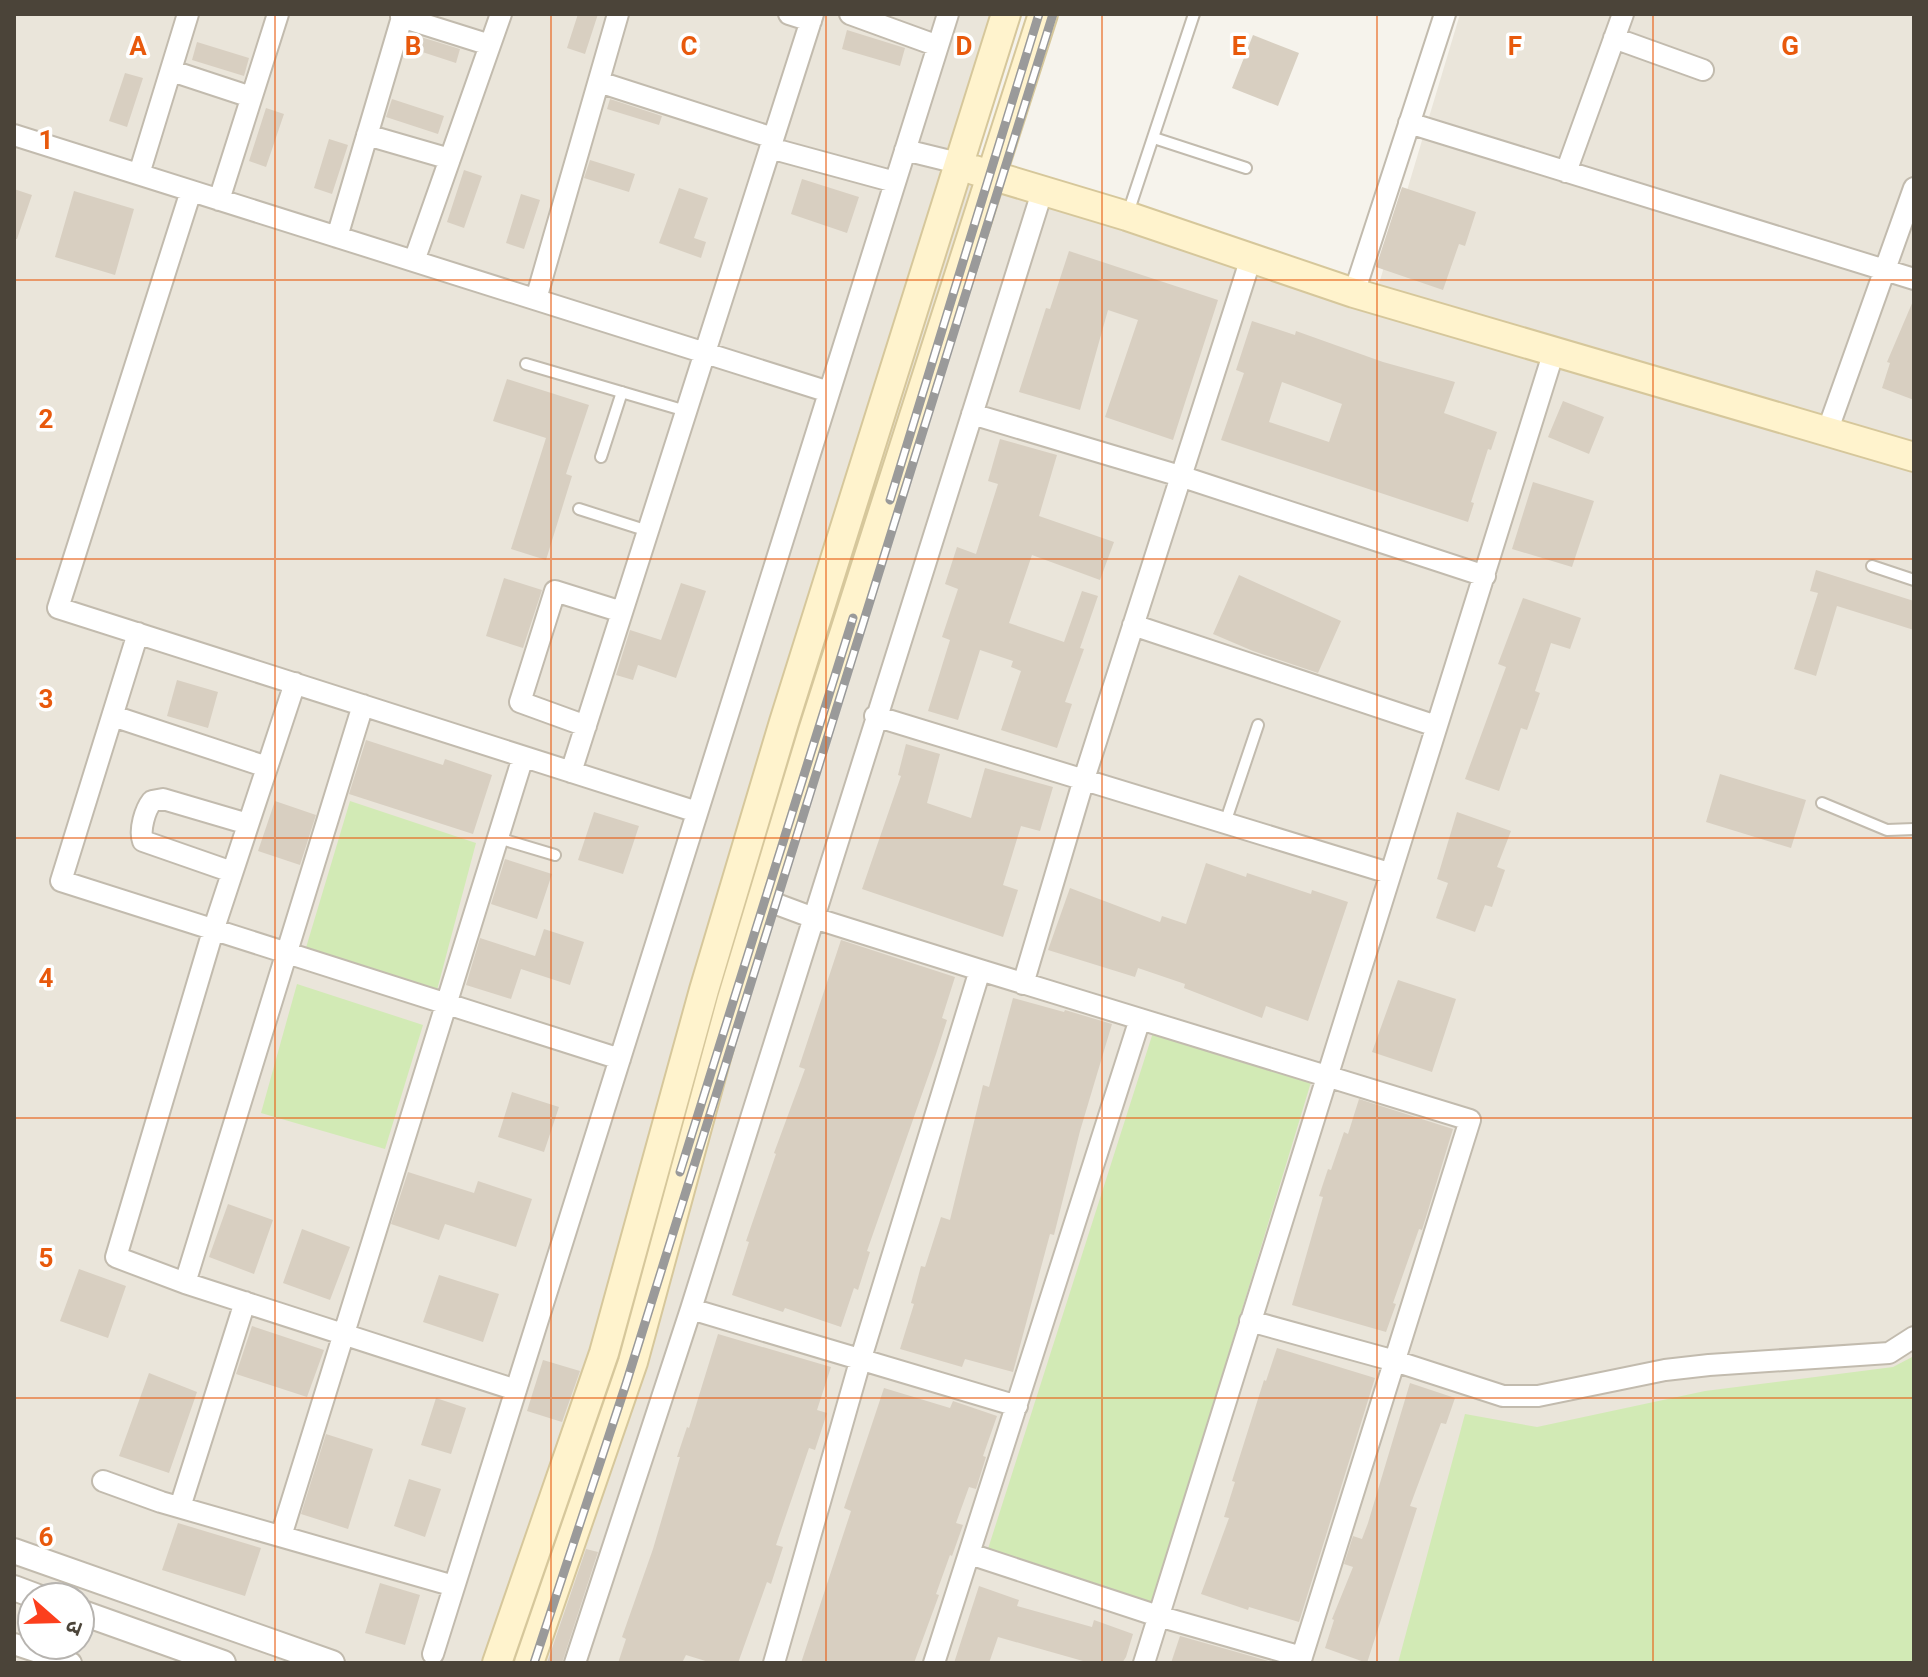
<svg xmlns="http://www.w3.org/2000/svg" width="1928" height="1677" font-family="Roboto,'Noto Sans Devanagari',sans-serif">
<rect width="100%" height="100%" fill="#f6f3ec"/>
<!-- residential -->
<path fill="#eae5da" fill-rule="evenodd" d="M14,14H1010L962,170L1375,297L1460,14H1914V1663H542L911,336L494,1663H14ZM32,1597H80V1645H32Z"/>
<!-- green -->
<path fill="#d2eab5" d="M350,801L476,843L437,990L305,951Z
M297,984L423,1025L385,1149L261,1113Z
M1157,1020L1315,1069L1152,1606L987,1552Z
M1914,1356V1663H1398L1465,1414L1537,1427L1705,1391L1893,1367Z"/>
<!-- building -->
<path fill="#d8cfc1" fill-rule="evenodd" d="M578,14H598L585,54L567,48Z
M847,30L905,48L900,66L842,49Z
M411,34L460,49L456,63L407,47Z
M1253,35L1299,53L1278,106L1232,88Z
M197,42L249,58L244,76L192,60Z
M125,73L143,78L127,127L109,121Z
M392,99L444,116L438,134L386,117Z
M610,99L662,116L659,125L607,109Z
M266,108L284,114L266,167L249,161Z
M329,139L348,145L332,194L314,188Z
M590,160L635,174L629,192L584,178Z
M464,170L482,176L464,228L447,222Z
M802,179L859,197L847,233L791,214Z
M1402,187L1476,212L1465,246L1459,244L1443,290L1376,267Z
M679,188L708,198L694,238L706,242L701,258L659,243Z
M14,189L32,195L17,239H14Z
M74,191L134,209L115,275L55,257Z
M521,194L540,200L524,249L506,243Z
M1069,251L1218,300L1173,440L1105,417L1138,320L1108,310L1080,410L1019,392L1046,308L1050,309Z
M1913,301H1914V400L1882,388L1890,363L1887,362Z
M1252,321L1295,335L1296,331L1383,362L1455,382L1444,413L1497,432L1491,450L1488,449L1471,502L1474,503L1468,522L1221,440L1244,373L1236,370ZM1282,382L1342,404L1329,442L1269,422Z
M507,379L589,405L566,474L572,476L546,560L511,549L546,438L493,421Z
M1563,401L1604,417L1589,454L1548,437Z
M1000,439L1057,455L1039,516L1114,542L1100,580L1032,555L1009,623L1064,642L1082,591L1098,596L1080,648L1084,649L1065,702L1072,704L1057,748L1001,730L1021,671L1011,667L1013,661L980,650L958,720L928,711L950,640L942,637L958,589L945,584L957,547L976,554L998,484L988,481Z
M1533,482L1594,501L1572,567L1512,549Z
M1816,570L1914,601V630L1837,606L1816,676L1794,669L1818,593L1810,591Z
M1239,575L1341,621L1318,673L1253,651L1213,634Z
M504,578L542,590L523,648L486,636Z
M681,583L706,591L676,678L638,665L633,680L616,675L630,630L661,640Z
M1523,598L1581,618L1570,649L1551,643L1535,691L1540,693L1527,730L1521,728L1499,791L1465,779L1506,667L1498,664Z
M177,680L218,692L208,728L167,716Z
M366,740L443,765L445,759L492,775L473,834L349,794Z
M906,744L940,754L927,803L971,818L985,768L1053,787L1040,831L1021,826L1003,885L1018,890L1003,937L862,889L901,776L898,775Z
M1720,774L1806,800L1791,848L1706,822Z
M275,801L316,815L300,865L258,851Z
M594,812L639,826L623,874L578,860Z
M1457,812L1511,831L1497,867L1505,870L1492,907L1485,905L1475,932L1436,918L1448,883L1437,879Z
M505,859L552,874L537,919L491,904Z
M1206,863L1246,877L1247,873L1311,894L1312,890L1348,902L1308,1021L1266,1006L1262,1018L1184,988L1185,984L1138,968L1135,977L1048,950L1070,888L1160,922L1162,916L1186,924Z
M544,929L584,942L570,985L521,969L511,999L466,985L480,938L535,956Z
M841,940L955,977L942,1018L947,1020L936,1054L867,1251L870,1252L858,1290L854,1288L841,1327L785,1308L783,1312L732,1295L749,1242L746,1241L776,1154L774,1153L805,1069L799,1067Z
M1398,980L1456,999L1432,1072L1372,1052Z
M1013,998L1064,1012L1065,1010L1112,1024L1080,1131L1054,1235L1050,1234L1013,1372L965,1359L962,1367L900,1349L914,1304L911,1303L921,1266L925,1267L941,1217L950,1220L983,1085L989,1087Z
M512,1092L559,1107L544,1152L498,1137Z
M1359,1099L1453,1129L1422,1230L1419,1229L1393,1303L1396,1304L1386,1332L1292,1305L1323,1197L1319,1196L1328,1169L1331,1170L1344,1132L1348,1134Z
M408,1172L474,1193L478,1181L532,1199L516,1247L445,1224L439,1240L391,1224Z
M228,1204L273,1220L254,1274L209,1257Z
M302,1229L350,1247L330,1300L283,1283Z
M79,1269L126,1286L108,1338L60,1321Z
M439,1275L499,1294L483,1342L423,1322Z
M252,1326L324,1350L307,1397L236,1374Z
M718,1334L831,1367L817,1410L827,1413L815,1450L809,1448L776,1545L783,1547L771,1584L767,1582L738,1663H712L686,1655L682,1663H618L626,1639L622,1637L653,1549L680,1457H677L687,1427L689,1428Z
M1277,1348L1375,1378L1299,1622L1249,1607L1248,1610L1201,1594L1229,1518L1224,1517L1235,1482L1232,1481L1264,1380L1266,1381Z
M543,1360L580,1371L562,1422L527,1411Z
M149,1373L197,1392L169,1473L119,1456Z
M1410,1383L1455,1398L1446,1424L1441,1423L1410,1506L1417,1508L1367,1663L1325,1648L1334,1620L1332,1619L1353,1567L1344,1564L1353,1536L1362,1539L1368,1523Z
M884,1388L950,1408L953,1401L997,1416L983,1456L986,1457L976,1489L969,1487L956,1523L963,1525L952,1556L950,1555L936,1594L939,1595L914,1663H801L851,1511L844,1508Z
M436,1398L466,1408L451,1454L421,1445Z
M326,1434L373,1449L348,1529L301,1514Z
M409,1479L441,1489L425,1537L394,1526Z
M178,1523L261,1548L245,1596L162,1570Z
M586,1549L598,1552L562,1663H547Z
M380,1583L420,1595L405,1645L365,1633Z
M979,1586L1019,1600L1017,1606L1092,1627L1094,1620L1133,1634L1126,1657L1122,1663H1090L998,1637L989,1663H954Z
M1180,1636L1276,1663H1171Z"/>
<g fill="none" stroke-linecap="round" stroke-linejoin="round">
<!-- service casing -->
<g stroke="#c2bbae" stroke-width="14">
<path id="service" d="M1154,138L1246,168
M1128,213L1194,14
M526,364L686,411
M601,457L622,392
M579,509L648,531
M1872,566L1914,580
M1822,803L1887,830L1914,829
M1225,823L1258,725
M498,838L555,855"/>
</g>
<!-- minor casing -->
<g stroke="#c2bbae" stroke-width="24">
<path id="minor" d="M789,14L811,21
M850,14L938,46
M401,17L490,45
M1614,38L1703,70
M172,71L251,97
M599,82L773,138
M1409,123L1914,279
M14,135L829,392
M367,135L450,159
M770,148L895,182
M905,150L958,163
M1566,172L1623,14
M139,174L188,14
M191,191L58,608L697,812
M219,200L278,14
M337,237L403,14
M414,261L501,14
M1354,293L1445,14
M536,299L618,14
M972,414L1180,476L1485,576
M1827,432L1914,188
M1133,625L1436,726
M138,633L61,881L620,1059
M295,683L213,931L116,1257L185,1283L516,1390
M113,716L267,767
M875,716L1389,873
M586,726L520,702L555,591L622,612
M571,772L813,14
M232,872L143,841C139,830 145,810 152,801L163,799L248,824
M763,899L814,918L980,970L1470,1120L1300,1663
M1023,984L1084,779L1251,258
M185,1283L363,705
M691,1309L1017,1406
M1250,1321L1395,1361L1503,1396H1538L1665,1370L1709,1365L1889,1353L1914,1337
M103,1481L161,1502L454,1586
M180,1507L245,1302
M281,1536L523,757
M970,1554L1158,1616L1302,1657
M14,1644L71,1663
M433,1654L948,14
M575,1663L691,1309L1042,192
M774,1663L861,1358L980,970
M934,1663L1140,1019
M1144,1663L1554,351"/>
</g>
<!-- tertiary casing -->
<g stroke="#c2bbae" stroke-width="28">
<path id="tertiary" d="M14,1551L332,1663
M14,1588L38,1597
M80,1612L223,1663"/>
</g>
<!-- secondary casing -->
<g stroke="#d6c79b" stroke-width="32">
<path id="secondary" d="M974,170L1127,216L1354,293L1914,457
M497,1663L604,1353L704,990L784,722L1006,14
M529,1663L633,1362L732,999L813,731L1043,14"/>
</g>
<!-- service -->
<use href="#service" stroke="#fff" stroke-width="10"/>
<!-- minor -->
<use href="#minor" stroke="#fff" stroke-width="20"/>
<!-- tertiary -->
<use href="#tertiary" stroke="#fff" stroke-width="24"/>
<!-- secondary -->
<use href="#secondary" stroke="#fff3cd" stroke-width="28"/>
<!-- rail casing -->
<g stroke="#9a9a9a" stroke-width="9">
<path id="rail" d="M890,500L1039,14
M680,1172L853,618
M534,1663L626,1384L1053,14"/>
</g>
<!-- rail -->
<use href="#rail" stroke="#fff" stroke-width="6" stroke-dasharray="18" stroke-linecap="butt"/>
</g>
<!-- grid -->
<path fill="none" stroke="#e8590c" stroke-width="2" stroke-opacity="0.55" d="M275,14V1663M551,14V1663M826,14V1663M1102,14V1663M1377,14V1663M1653,14V1663M14,280H1914M14,559H1914M14,838H1914M14,1118H1914M14,1398H1914"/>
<g font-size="26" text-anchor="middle" font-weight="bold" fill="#e8590c" stroke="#fff" stroke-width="7" stroke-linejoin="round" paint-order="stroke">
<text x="138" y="55">A</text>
<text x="413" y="55">B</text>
<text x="689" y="55">C</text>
<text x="964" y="55">D</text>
<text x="1239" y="55">E</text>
<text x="1515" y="55">F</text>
<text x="1790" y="55">G</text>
<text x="46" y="149">1</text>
<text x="46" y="428">2</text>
<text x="46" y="708">3</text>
<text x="46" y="987">4</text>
<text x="46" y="1267">5</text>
<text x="46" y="1546">6</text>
</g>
<!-- border -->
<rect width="1928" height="1677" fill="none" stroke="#4b4439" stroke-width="32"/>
<!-- north arrow -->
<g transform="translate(56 1621) rotate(110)"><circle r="38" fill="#ffffff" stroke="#b7b4b0" stroke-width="2"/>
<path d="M0-6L14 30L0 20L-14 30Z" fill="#fc3f1d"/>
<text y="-12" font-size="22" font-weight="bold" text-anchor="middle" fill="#4b4439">उ</text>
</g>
</svg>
